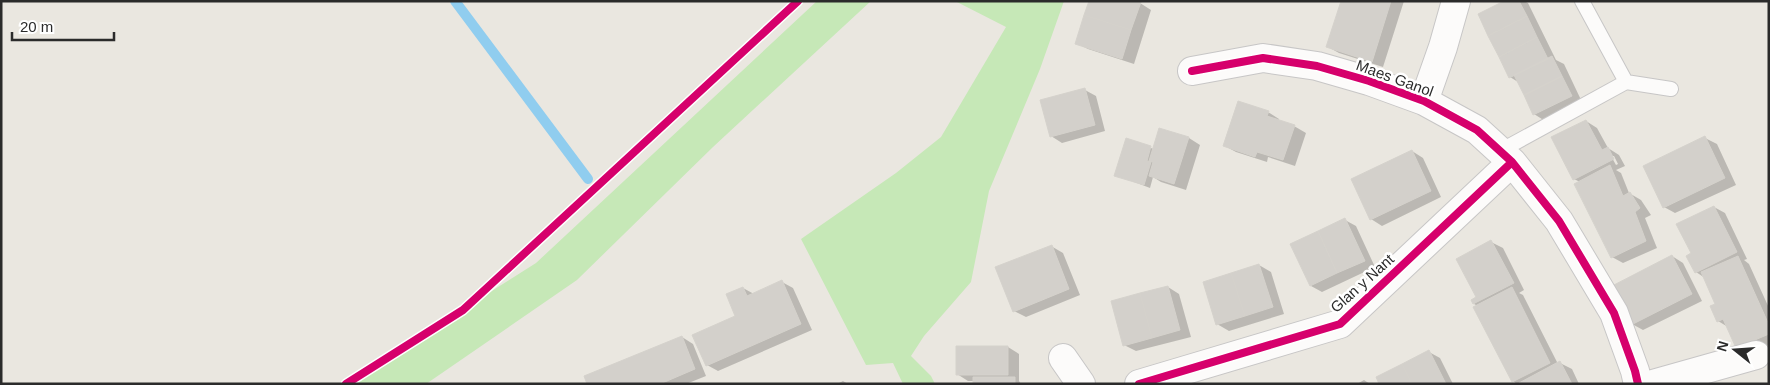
<svg xmlns="http://www.w3.org/2000/svg" width="1770" height="385" font-family="Arial,sans-serif">
<rect width="100%" height="100%" fill="#eae7e0"/>
<!-- green -->
<path fill="#c6e8b7" d="M817,1H871L713,147L577,280L426,384H344L536,263Z
M955,1H1064L1040,69L989,191L971,282L924,336L911,356L931,376L935,384H903L893,363L866,365L801,239L896,173L941,137L1006,27Z"/>
<!-- shadow -->
<path fill="#0003" fill-rule="evenodd" d="M1342,1H1404L1383,67L1339,53L1328,47Z
M1507,1H1524L1528,3L1556,60L1564,64L1582,102L1545,121L1534,114L1518,82L1510,77Z
M1140,3L1151,10L1134,64L1088,49L1076,43Z
M1085,90L1096,96L1105,131L1062,143L1051,136Z
M1268,112L1279,119V121L1294,126L1306,133L1295,166L1268,157L1267,162L1236,152L1225,146Z
M1586,121L1597,128L1608,148L1619,155L1625,166L1616,170L1621,173L1629,193L1641,200L1651,215L1645,218L1657,248L1623,263L1612,257L1580,182L1574,179ZM1611,156H1614L1618,164L1616,165Z
M1160,130L1189,138L1200,145L1186,190L1161,182L1153,177L1150,188L1116,175L1126,140L1154,149Z
M1705,138L1717,144L1736,185L1675,213L1664,207Z
M1412,151L1423,158L1441,197L1382,226L1371,219Z
M1714,207L1725,213L1747,259L1744,260L1749,264L1769,308V345L1748,353L1728,327L1718,321L1717,305L1705,278L1696,272L1692,254Z
M1345,220L1356,226L1375,267L1322,292L1311,286Z
M1491,242L1503,248L1524,290L1519,293L1523,295L1558,364L1560,363L1572,369L1579,384H1517L1513,381L1478,306L1474,304L1478,297Z
M1051,246L1063,253L1080,295L1026,317L1014,311Z
M1672,256L1683,263L1702,301L1643,330L1632,324Z
M1259,265L1271,272L1284,314L1229,331L1217,324Z
M782,282L793,288L812,330L718,371L707,365L737,316L743,288L754,294Z
M1168,287L1179,294L1191,337L1136,351L1124,345Z
M682,337L693,344L706,376L686,384H588Z
M1008,347L1019,354V381L1021,384H974V381H968L957,374Z
M1429,352L1440,358L1453,384H1380Z
M1364,380L1370,384H1357Z
M843,381L848,384H837Z"/>
<g fill="none" stroke-linecap="round" stroke-linejoin="round">
<!-- stream -->
<path stroke="#90cdef" stroke-width="10" d="M455,1L588,179"/>
</g>
<!-- building -->
<path fill="#d3d0cb" stroke="#d5d2cc" d="M1089,1H1138L1141,2L1131,30L1084,15Z
M1341,1H1391L1372,62L1326,47Z
M1504,1H1519L1527,16L1488,36L1478,14Z
M1084,15L1131,30L1122,59L1075,44Z
M1527,16L1537,37L1499,57L1488,36Z
M1537,37L1548,59L1509,78L1499,57Z
M1552,56L1562,76L1524,95L1514,75Z
M1562,76L1572,96L1533,115L1524,95Z
M1085,88L1095,125L1050,137L1040,100Z
M1238,101L1269,111L1267,116L1295,125L1283,160L1257,152L1255,157L1223,146Z
M1586,120L1602,150L1608,147L1614,159L1573,180L1551,137Z
M1159,128L1189,137L1174,184L1149,176L1153,162L1149,161Z
M1705,136L1725,178L1663,208L1643,166Z
M1126,138L1151,146L1147,161L1151,162L1144,185L1114,176Z
M1412,150L1431,191L1370,220L1351,179Z
M1610,165L1623,196L1630,192L1640,208L1635,212L1646,241L1611,258L1574,184Z
M1714,206L1737,252L1695,273L1686,256L1691,253L1676,224Z
M1345,218L1365,261L1337,273L1318,231Z
M1318,231L1337,273L1310,286L1290,244Z
M1491,240L1514,283L1473,304L1471,300L1476,297L1456,259Z
M1052,245L1069,289L1013,312L995,267Z
M1672,255L1692,294L1631,325L1612,286Z
M1738,256L1769,325V334L1736,348L1723,319L1717,322L1710,306L1715,304L1701,272Z
M1259,264L1273,307L1245,316L1231,273Z
M1231,273L1245,316L1216,325L1203,282Z
M782,280L801,324L706,366L692,335L735,316L726,294L743,287L747,296Z
M1168,286L1180,330L1152,338L1140,293Z
M1512,287L1550,363L1512,382L1473,307Z
M1140,293L1152,338L1123,346L1111,301Z
M682,336L695,369L660,384H587L584,376Z
M956,346H1008V375H956Z
M1429,350L1446,384H1412L1402,364Z
M1560,361L1572,384H1519V383Z
M1402,364L1412,384H1379L1376,377Z
M973,377H1015V384H973Z"/>
<g fill="none" stroke-linecap="round" stroke-linejoin="round">
<!-- lane casing -->
<g stroke="#c7c6c6" stroke-width="16">
<path id="lane" d="M1582,1L1626,82
M1500,151L1626,82L1671,89"/>
</g>
<!-- street casing -->
<g stroke="#c7c6c6" stroke-width="30">
<path id="street" d="M1192,71L1263,58L1317,66L1369,81L1424,101L1477,130L1512,162L1559,221L1614,313L1635,371L1638,384
M1424,101L1443,47L1456,1
M1063,358L1081,384
M1139,384L1340,324L1512,162
M1653,384L1756,355"/>
</g>
<!-- lane -->
<use href="#lane" stroke="#fcfbfa" stroke-width="14"/>
<!-- street -->
<use href="#street" stroke="#fcfbfa" stroke-width="28"/>
<!-- cycleway casing -->
<g stroke="#fff" stroke-width="11">
<path id="cycleway" d="M1192,71L1263,58L1317,66L1369,81L1424,101L1477,130L1512,162L1559,221L1614,313L1635,371L1638,384
M346,384L463,310L798,1
M1139,384L1340,324L1512,162"/>
</g>
<!-- cycleway -->
<use href="#cycleway" stroke="#d6006c" stroke-width="8"/>
</g>
<g text-anchor="middle" dominant-baseline="central" stroke-width="5" stroke-linejoin="round" paint-order="stroke">
<!-- street labels -->
<g font-size="15" fill="#2b2b2b" stroke="#fff">
<text transform="translate(1395 78) rotate(20)">Maes Ganol</text>
<text transform="translate(1362 283) rotate(-42)">Glan y Nant</text>
</g>
</g>
<!-- border -->
<rect width="1770" height="385" fill="none" stroke="#2b2b2b" stroke-width="5"/>
<!-- north arrow -->
<g transform="translate(1735 350) rotate(287)" stroke="#ffffff" stroke-width="4" paint-order="stroke">
<path d="M0-4L9 19L0 12L-9 19Z" fill="#2b2b2b"/>
<text y="-8" font-size="14" font-weight="bold" text-anchor="middle" fill="#2b2b2b">N</text>
</g>
<!-- scale -->
<path d="M12 32v8h102v-8" fill="none" stroke="#2b2b2b" stroke-width="2.5"/>
<text x="20" y="32" font-size="15" fill="#2b2b2b" stroke="#ffffff" stroke-width="4" paint-order="stroke">20 m</text>
</svg>
